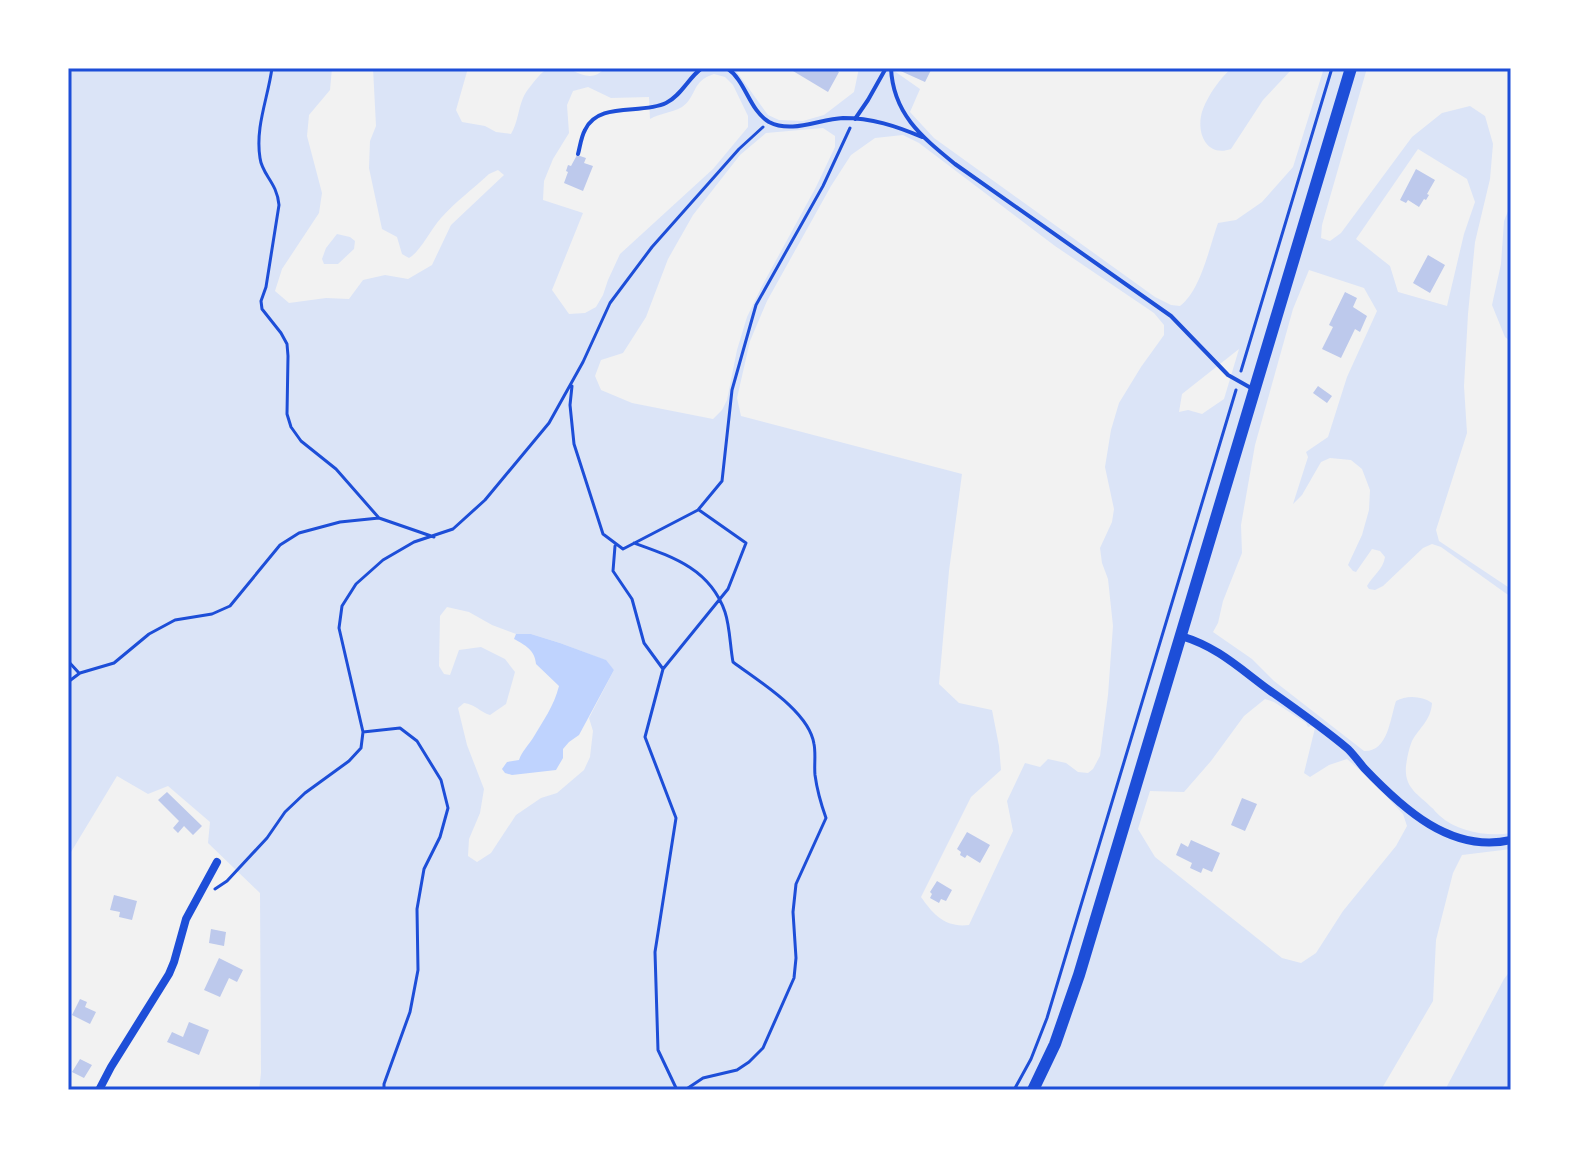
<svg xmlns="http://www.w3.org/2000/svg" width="1579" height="1158" font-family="Helvetica,sans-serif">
<rect width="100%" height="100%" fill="#f2f2f2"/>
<!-- green -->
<path fill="#dbe4f7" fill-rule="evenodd" d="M68,68H332L330,90L309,115L307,136L322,193L319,213L282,269L275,291L289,303L326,298L349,299L363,280L385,275L408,279L432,265L451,225L504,175L498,170L489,174C473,189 455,202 441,218C430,230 421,251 409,258L402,254L397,237L382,229L369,168L370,141L376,126L373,68H468L456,110L462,122L485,126L496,132L511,134C518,122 518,110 523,98C526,91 533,83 538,77C564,48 583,93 605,68H734L768,115L779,120L803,121L824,115L854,92L859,68H890L920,89L910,112L934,138L1155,297L1171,305L1180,306C1201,290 1209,248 1218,223L1236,220L1262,202L1293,167L1324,68H1367L1322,225L1321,238L1330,241L1341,233L1412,137L1442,113L1470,106L1485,116L1493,144L1490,179L1475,242L1468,314L1464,386L1467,433L1436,530L1439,541L1511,589V597L1441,547L1432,544L1423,548L1383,586L1375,590L1369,589L1367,586C1373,575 1383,570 1385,557L1380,551L1372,549L1356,572L1353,571L1348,565L1362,535L1369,510L1370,490L1362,469L1351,460L1330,458L1321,462L1302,495L1293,504L1308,457L1306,452L1328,437L1347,377L1377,311L1364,288L1309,270L1293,309L1255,445L1241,525L1242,553L1223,601L1218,623L1213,632L1252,659L1274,681L1364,751C1388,752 1390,719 1396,701C1407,695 1422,696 1432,703C1431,720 1420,727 1412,741C1409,748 1407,758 1406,766C1404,788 1418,794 1431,807C1434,809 1436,813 1440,816C1458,832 1488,837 1511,833V849L1462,855L1453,873L1436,940L1433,1001L1381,1090H259L261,1073L260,893L208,843L210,822L168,786L148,794L117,776L68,857ZM714,74L725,77L733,85L748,116V127L713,169L620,254L608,280L603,295L596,307L585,313L569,314L552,290L583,213L543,200L544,181L553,159L569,133L567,105L573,91L588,87L611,98L649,97L650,119C660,113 672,113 682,107C697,97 691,81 714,74ZM823,128L835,136V147L816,187L762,286L747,317L737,350L727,400L722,410L713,419L632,403L601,390L595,376L601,360L623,353L646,317L668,259L693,215L740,155L766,133ZM903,135L919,143L1055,246L1154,313L1164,325V335L1141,367L1119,403L1111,430L1105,467L1114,509L1112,522L1100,548L1102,563L1108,579L1113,626L1108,695L1100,756L1093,769L1088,773L1078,772L1066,763L1048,759L1040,767L1025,763L1007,801L1013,831L969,925C945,928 933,914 921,897L971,797L1001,770L999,746L992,710L959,703L939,684L949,571L962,474L741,416L737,398L750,341L767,301L831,186L851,155L875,138ZM1418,149L1467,179L1475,202L1464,234L1447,306L1398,292L1390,266L1356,239ZM1239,349L1224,399L1202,414L1188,410L1179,412L1182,394ZM447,607L469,612L492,625L516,634H531L560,643L605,660L614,670L589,718L593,731L590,757L584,770L557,793L541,798L516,815L491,853L477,862L468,856L469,839L480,813L484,789L467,745L458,708L464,703C475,704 480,712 490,715L506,704L515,672L505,659L481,647L459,650L450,675L444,674L439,666L440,616ZM1265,699L1274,702L1306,723L1308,727L1311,726L1315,728L1304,773L1310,777L1329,765L1347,759L1369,778L1403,814L1407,826L1396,846L1343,911L1316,953L1301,963L1282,958L1155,857L1138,829L1150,791L1184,792L1211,761L1244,716Z
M1232,68H1293L1263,100L1231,149C1205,158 1195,130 1203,109C1209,94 1220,78 1232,68Z
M1511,204V342L1505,337L1492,305L1501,264L1504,221Z
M337,234L350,237L355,241L354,249L338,264H324L322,259L326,248Z
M1511,970V1090H1445L1504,979Z"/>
<!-- water -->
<path fill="#bfd3fe" d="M516,634H531L560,643L606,660L614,670L579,735L569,742L563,749V758L556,770L512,775L505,773L502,769L507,762L519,760C522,751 528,746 533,738C543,721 554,706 559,686L536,664C535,650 525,645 514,639Z"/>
<!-- building -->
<path fill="#bdc9ec" d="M788,68H833L839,72L828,92Z
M894,68H932L925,82Z
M577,155L586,158L584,163L593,166L583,191L564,183L568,172L566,171L568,165L571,166Z
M1416,169L1435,180L1427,194L1429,195L1426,200L1424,199L1419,207L1408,200L1406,203L1400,200Z
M1428,255L1445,265L1430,293L1413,283Z
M1345,292L1357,298L1353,307L1367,316L1360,332L1355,329L1341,358L1322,349L1333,327L1329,325Z
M1318,386L1332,396L1327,403L1313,393Z
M167,792L202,826L193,835L184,826L178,833L173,828L179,821L158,800Z
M1242,798L1257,804L1245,831L1231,825Z
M967,832L990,845L980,863L967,855L965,858L960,855L961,852L957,849Z
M1191,840L1220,853L1212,872L1203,868L1201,873L1190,868L1192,863L1176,855L1181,843L1188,847Z
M937,881L952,890L946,901L941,899L939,903L930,898L932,894L930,892Z
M114,895L137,901L132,920L119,917L120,912L110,910Z
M211,929L226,932L224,946L209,943Z
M219,958L243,970L237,982L229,978L220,997L204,990Z
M80,999L87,1002L85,1007L96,1012L90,1024L72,1015Z
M189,1022L209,1030L199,1055L167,1042L172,1032L183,1037Z
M80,1059L92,1065L84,1078L72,1072Z"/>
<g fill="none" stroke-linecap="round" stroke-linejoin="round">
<!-- path -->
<path stroke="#1d4ed8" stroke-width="3" d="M272,68C268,98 255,127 260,158C262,175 277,182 279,205L266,287L261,301L262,309L281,333L287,344L288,356L287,414L291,427L301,441L336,469L379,518
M1241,371L1332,68
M572,386L570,405L574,444L603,534L623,549L698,510L722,481L732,390L756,305L823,186L850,128
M634,543C673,557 710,569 725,612C730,627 730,646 733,662C758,681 809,711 814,744C816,754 814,765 815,775C817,790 821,804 826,818L796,884L793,912L796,958L794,978L763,1048L749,1062L737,1070L703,1078L685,1090
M615,546L613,571L632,599L644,643L663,669
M68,661L79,673
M68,682L80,673L114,663L149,634L175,620L212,614L230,606L280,545L299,533L340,522L379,518L434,537
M363,732L400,728L417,741L441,780L448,808L440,837L424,869L417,909L418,970L410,1012L384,1084V1090
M215,889L227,881L267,838L285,812L305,793L349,761L361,748L363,732L339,628L342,606L356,584L383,560L414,542L453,529L485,500L549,423L583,362L610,303L652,247L739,149L763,127
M677,1090L658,1050L655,952L676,818L645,737L663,669L728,589L746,543L699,510
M1014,1090L1031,1059L1047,1018L1236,390"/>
<!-- service -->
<path stroke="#1d4ed8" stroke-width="4" d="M727,68C746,81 749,110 769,122C792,134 819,119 843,118C872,118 896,126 922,137
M891,68C893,114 922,137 955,164L1171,316L1228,375L1251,388
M855,119L868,100L886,68
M578,154C580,147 581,137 585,130C598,101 641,115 666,103C682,95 688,78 702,68"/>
<!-- minor -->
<path stroke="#1d4ed8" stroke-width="8" d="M1181,636C1218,647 1239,668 1269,690C1296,709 1323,728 1348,749C1354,755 1359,762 1364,768C1402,808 1451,854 1511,840
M99,1090L111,1067L169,974L174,962L186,919L217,862"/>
<!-- primary -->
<path stroke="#1d4ed8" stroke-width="12" d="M1033,1090L1055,1044L1079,975L1351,68"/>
</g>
<!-- border -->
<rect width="1579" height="1158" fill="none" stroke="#ffffff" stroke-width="140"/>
<rect x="70" y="70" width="1439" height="1018" fill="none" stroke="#1d4ed8" stroke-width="3"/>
</svg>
